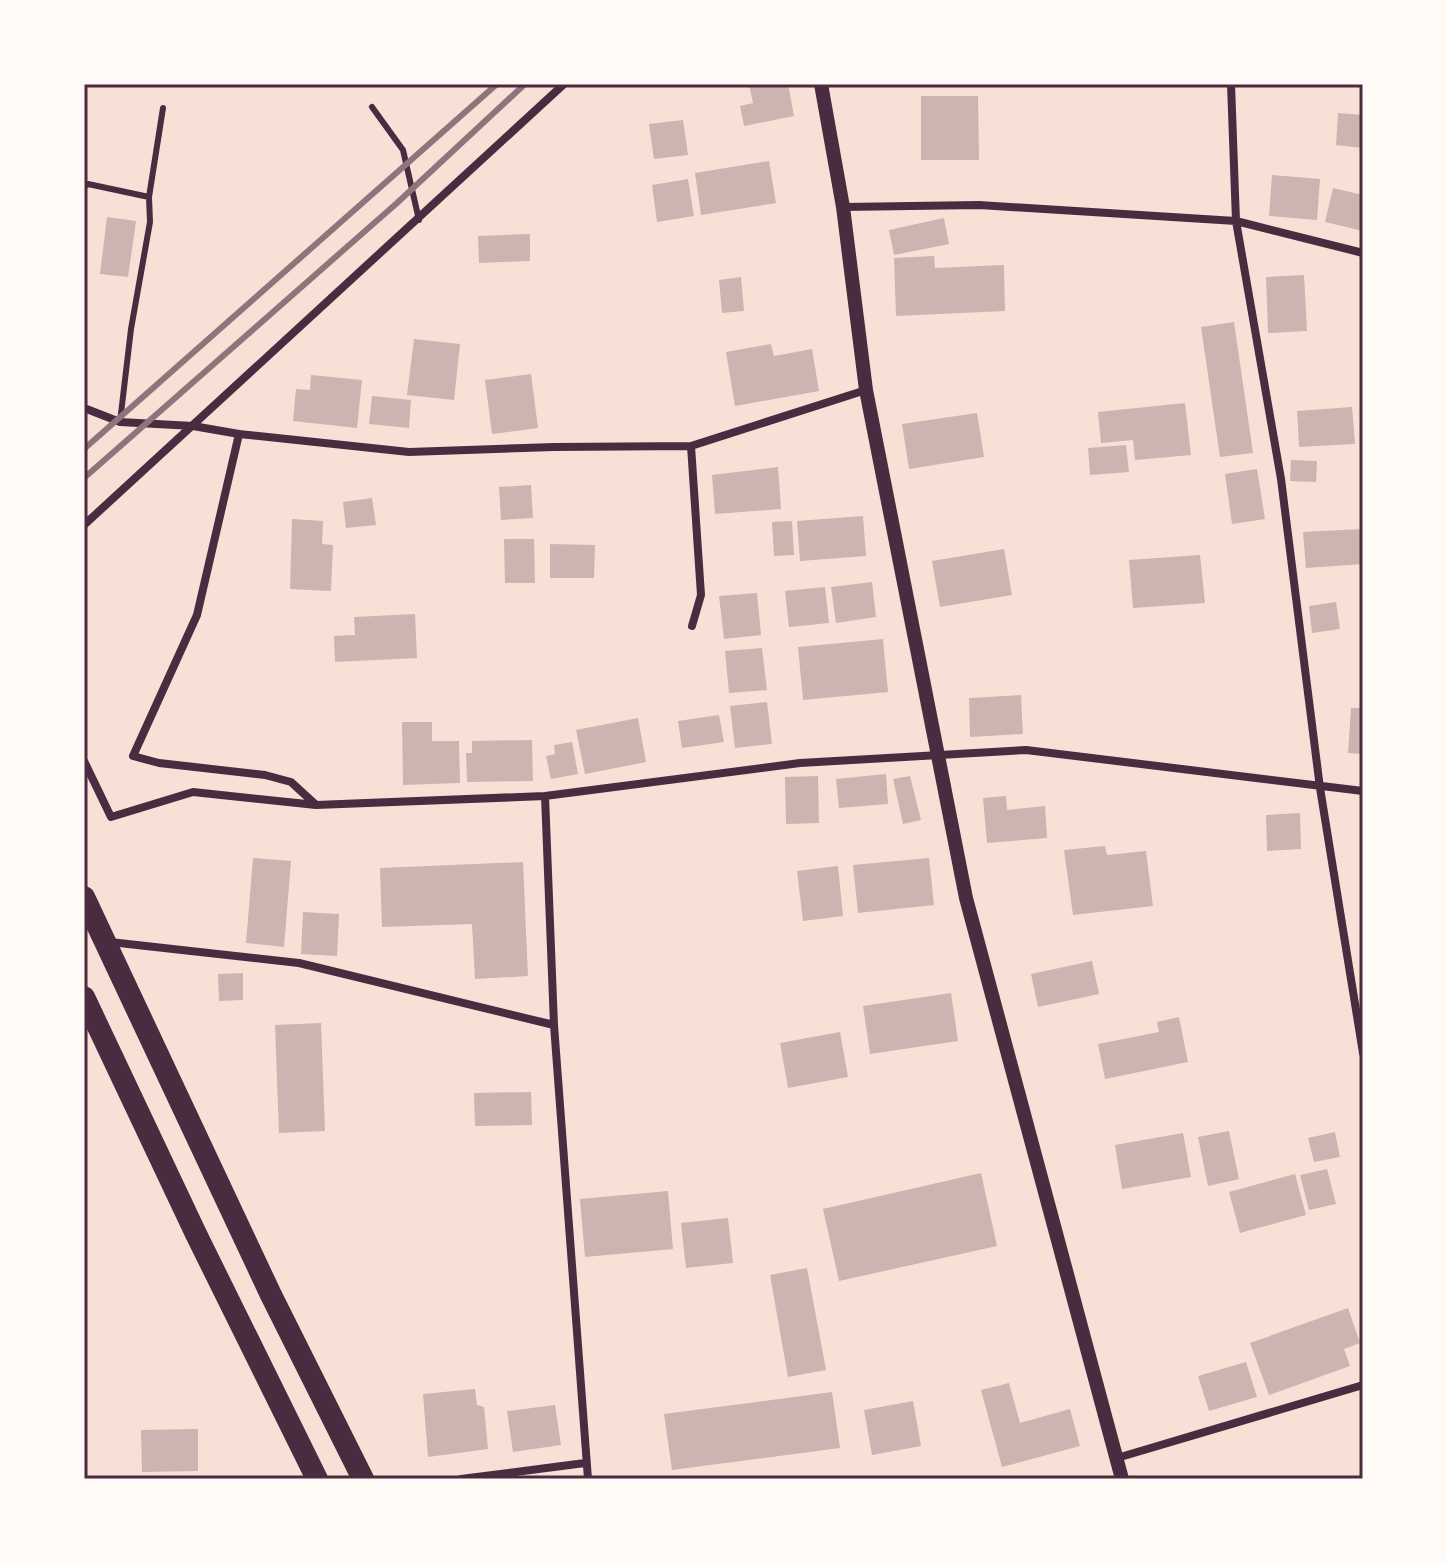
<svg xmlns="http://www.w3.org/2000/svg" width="1447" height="1563" font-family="'Asap Condensed',sans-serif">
<rect width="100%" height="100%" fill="#f7e1d7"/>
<!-- building -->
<path fill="#ccb4b1" d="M749,84H788L794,116L744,126L740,106L753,103Z
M921,96H978L979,160H921Z
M1338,113L1363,115V148L1336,145Z
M683,120L688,155L654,159L649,124Z
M769,161L776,203L701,215L695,173Z
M1272,175L1320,179L1317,220L1269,216Z
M688,179L694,216L657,222L652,185Z
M1333,188L1363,195V231L1325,222Z
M107,217L136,221L128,277L100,274Z
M944,218L949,244L894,255L889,230Z
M530,234V261L479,263L478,236Z
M934,256L935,268L1004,265L1005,311L896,316L894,258Z
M1304,275L1307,331L1268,333L1266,277Z
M741,277L744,311L722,313L719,280Z
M1234,322L1253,453L1220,457L1201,327Z
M414,339L460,344L454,400L407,395Z
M771,344L774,356L812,349L819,391L735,406L726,352Z
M531,374L538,428L492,434L485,380Z
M311,375L362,380L357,428L293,421L296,389L310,390Z
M372,396L411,400L409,428L369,424Z
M1185,403L1191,455L1135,460L1133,440L1101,443L1098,412Z
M1352,407L1355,444L1299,447L1297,411Z
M977,413L984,457L909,469L902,424Z
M1126,445L1129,472L1090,475L1088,448Z
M1291,460L1317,461L1316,482L1290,481Z
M778,467L781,509L715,514L712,475Z
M1257,469L1265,519L1232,524L1225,474Z
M531,485L533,518L501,520L499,487Z
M372,498L376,525L346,528L343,502Z
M863,516L866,556L800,561L797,521Z
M292,519L323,521L322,544L333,545L331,591L290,589Z
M792,521L794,555L774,556L772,522Z
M1363,529V564L1306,568L1303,532Z
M504,539H534L535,583H505Z
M550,544L595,545L594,578H550Z
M1004,549L1012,595L940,607L932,561Z
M1200,555L1205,603L1133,608L1129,560Z
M872,582L876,617L836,623L831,587Z
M825,587L829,623L789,627L785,591Z
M757,593L761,635L724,639L719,596Z
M1336,602L1340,629L1312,633L1309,606Z
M415,614L417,658L335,662L334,636L355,635L354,617Z
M883,639L888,692L803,700L798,647Z
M762,648L767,690L729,693L725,651Z
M1021,695L1023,734L970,737L969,698Z
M767,702L772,744L735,748L730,706Z
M1351,708H1363V754L1348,753Z
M719,715L724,742L682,748L678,721Z
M638,718L646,762L585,774L576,730Z
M402,722H432V741H459L460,783L403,785Z
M532,740L533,781L467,782L466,753H472V741Z
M572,742L578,774L551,779L546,756L555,754L554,745Z
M886,774L888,804L839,808L836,779Z
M818,776L819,823L786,824L785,777Z
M910,776L921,820L903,824L893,779Z
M1006,796L1007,810L1045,806L1047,838L987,843L983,798Z
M1300,813L1301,849L1267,851L1266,815Z
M1105,846L1107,855L1146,851L1153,906L1073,915L1064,850Z
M253,858L291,861L284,947L246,943Z
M929,858L934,905L858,913L853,865Z
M523,862L528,976L475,979L472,924L382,927L380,868Z
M838,866L843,916L803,921L797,871Z
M303,912L339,914L337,956L301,954Z
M1092,961L1099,994L1038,1007L1031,974Z
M243,973V1000L219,1001L218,974Z
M951,993L958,1041L870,1054L863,1006Z
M1179,1017L1188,1062L1105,1079L1098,1044L1159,1032L1157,1022Z
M321,1023L325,1131L279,1133L275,1025Z
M840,1032L848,1077L788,1088L780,1043Z
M531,1092L532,1125L475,1126L474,1093Z
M1229,1131L1239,1179L1208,1186L1198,1137Z
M1335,1132L1340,1157L1314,1162L1308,1138Z
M1183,1133L1191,1177L1122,1189L1115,1145Z
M1327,1169L1336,1204L1309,1210L1300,1175Z
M981,1173L997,1246L839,1281L823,1209Z
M1295,1174L1306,1215L1240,1233L1229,1192Z
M668,1191L673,1249L585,1257L580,1199Z
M728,1218L733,1263L686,1268L681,1223Z
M807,1268L826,1370L788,1377L770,1275Z
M1348,1308L1360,1343L1344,1349L1350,1366L1269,1395L1250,1343Z
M1246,1362L1257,1397L1209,1411L1198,1376Z
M1009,1383L1020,1423L1070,1409L1080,1446L1002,1467L981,1390Z
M475,1389L477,1405L484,1407L488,1449L428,1457L423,1394Z
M832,1392L840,1448L672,1470L664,1414Z
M913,1401L921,1446L872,1455L864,1410Z
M555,1405L561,1445L513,1452L507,1411Z
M198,1429V1471L142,1472L141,1430Z"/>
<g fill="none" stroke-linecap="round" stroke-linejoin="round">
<!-- service -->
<path stroke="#4a2c40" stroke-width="6" d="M372,107L403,150L419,220
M84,187L88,184L149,197
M120,422L131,329L150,222L149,197L163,108"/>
<!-- minor -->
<path stroke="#4a2c40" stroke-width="8" d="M1231,84L1236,221L1281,479L1320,788L1363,1053
M843,207L979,205L1236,221L1363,253
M84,408L120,422L193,426L239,434L409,452L554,447L691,446L866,390
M239,434L197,615L133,756L159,763L265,775L291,782L315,804
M691,446L701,595L692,626
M84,525L564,84
M84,761L111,817L193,792L316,805L545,796L800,763L1026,750L1363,791
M545,796L554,1025L588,1479
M110,942L299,963L554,1025
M1117,1458L1363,1385
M461,1479L585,1463"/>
<!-- tertiary -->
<path stroke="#4a2c40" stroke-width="14" d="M821,84L843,207L866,390L966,898L1122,1479"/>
<!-- trunk -->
<path stroke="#4a2c40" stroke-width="22" d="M84,897L271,1295L363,1479
M84,997L196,1234L317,1479"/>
<!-- rail -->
<path stroke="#8f747c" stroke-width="6" d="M84,449L497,84
M84,478L397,203L525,84"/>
</g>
<!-- border -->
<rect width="1447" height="1563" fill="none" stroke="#fffaf5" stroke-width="172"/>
<rect x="86" y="86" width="1275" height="1391" fill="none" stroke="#4a2c40" stroke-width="3"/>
</svg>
